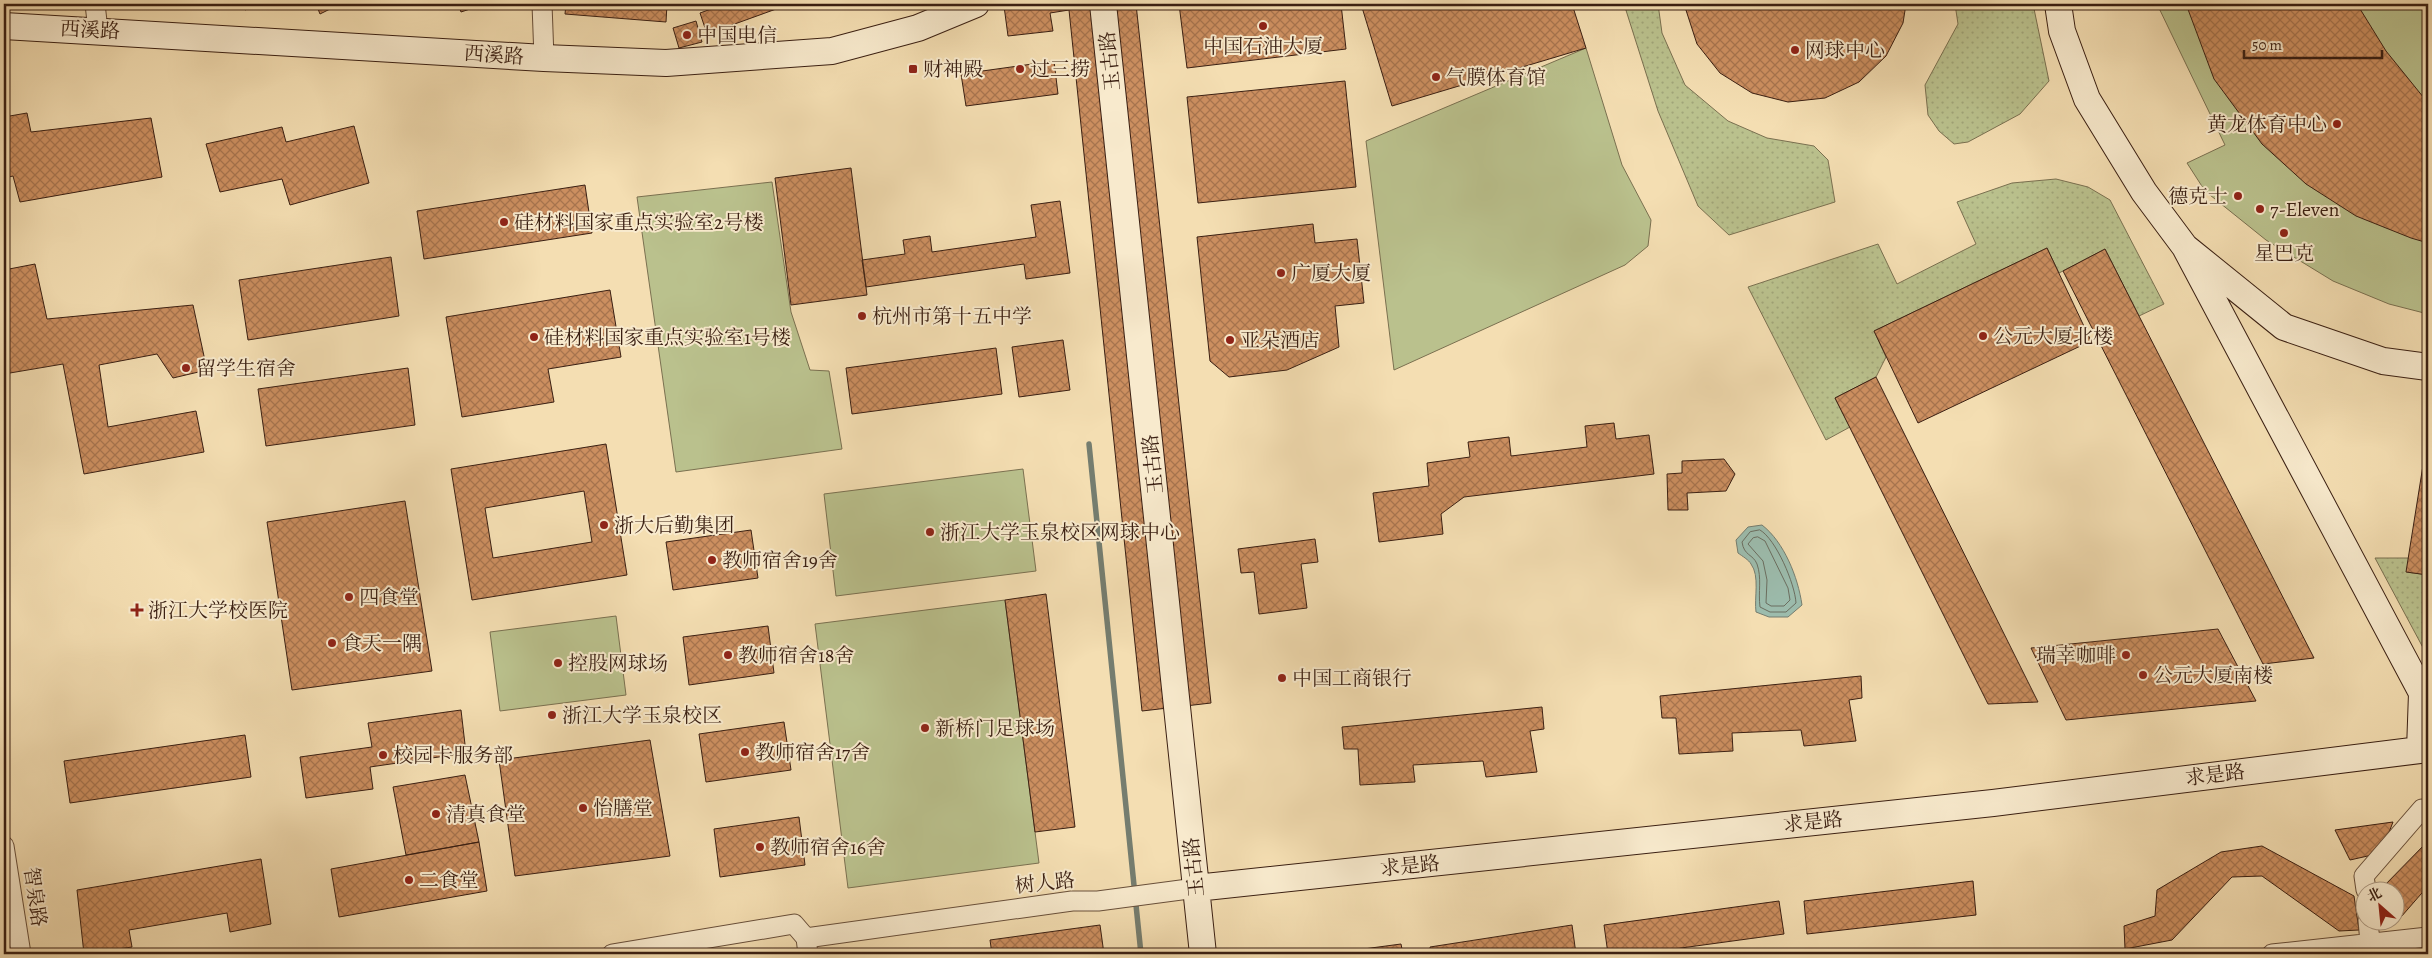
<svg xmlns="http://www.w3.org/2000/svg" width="2432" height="958" font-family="Alegreya,'Noto Serif SC',serif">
<defs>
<pattern id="grass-dots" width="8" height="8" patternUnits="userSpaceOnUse" patternTransform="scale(1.25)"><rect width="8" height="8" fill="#bac18d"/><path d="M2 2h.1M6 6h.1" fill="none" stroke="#a1a579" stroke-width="1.8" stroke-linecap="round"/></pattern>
<pattern id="building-cross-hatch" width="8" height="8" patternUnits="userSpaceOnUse" patternTransform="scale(1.25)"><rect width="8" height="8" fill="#cc8f60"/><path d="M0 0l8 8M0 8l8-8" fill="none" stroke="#a7744e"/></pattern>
</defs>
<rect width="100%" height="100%" fill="#f4deb2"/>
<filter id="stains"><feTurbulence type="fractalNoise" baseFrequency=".004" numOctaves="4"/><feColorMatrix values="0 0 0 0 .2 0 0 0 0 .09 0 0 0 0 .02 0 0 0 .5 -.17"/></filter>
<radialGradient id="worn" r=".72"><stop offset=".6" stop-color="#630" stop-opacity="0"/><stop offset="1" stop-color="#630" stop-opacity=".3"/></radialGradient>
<!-- grass -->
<path fill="url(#grass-dots)" stroke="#7a7050" d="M1624,4H1658L1662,33L1685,85L1728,121L1767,138L1814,146L1828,160L1835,202L1729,235L1698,206L1658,111Z
M1955,4H2033L2049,81L2020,114L1968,142L1954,144L1939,131L1928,115L1925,85L1958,24Z
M2056,179L2088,187L2110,200L2164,304L2139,316L2105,249L2059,273L2047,248L1874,331L1886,357L1876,377L1835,398L1850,427L1826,440L1748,287L1878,244L1897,284L1976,244L1957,202L2012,183Z
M2375,558H2409L2407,572L2428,575V657Z"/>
<!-- park -->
<path fill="#bac18d" stroke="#7a7050" d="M2157,4H2428V314L2389,304L2333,281L2266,240L2205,191L2187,163L2225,145Z
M1586,48L1622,165L1651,220L1648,246L1625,265L1394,370L1366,141Z
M772,182L791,312L810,370L829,371L842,449L676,472L637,197Z
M1023,469L1036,571L836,596L824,494Z
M1005,600L1039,863L848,888L815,624Z
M616,616L626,695L500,711L490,632Z"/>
<!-- water -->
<path fill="#9cbcad" stroke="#757d6f" d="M1762,525C1784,542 1798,577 1802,605L1788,617H1769L1756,612C1754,598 1760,576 1751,564C1749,560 1742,556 1738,553L1736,540L1748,527Z"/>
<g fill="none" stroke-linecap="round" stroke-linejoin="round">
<!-- shore -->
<path stroke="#6b6e60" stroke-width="1" d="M1760,530C1776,539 1795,584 1796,603L1786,612H1770L1760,607C1758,592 1762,578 1757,564C1753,554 1744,556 1742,542L1750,532Z
M1758,537L1765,541L1788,588L1790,600L1784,606H1771L1766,603L1767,580L1763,561L1748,544L1753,538Z"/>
<!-- stream -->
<path stroke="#757d6f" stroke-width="5.5" d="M1089,444L1141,954"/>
</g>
<!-- building -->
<path fill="url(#building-cross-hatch)" stroke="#3a1f12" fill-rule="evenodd" d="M242,4H258L245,10Z
M316,4H340L320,14Z
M458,4H485L461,12Z
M566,4H667L666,22L565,14Z
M725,4H790L707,34L700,13Z
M1021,4H1136L1211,703L1142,711L1069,10L1050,13L1053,31L1008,36L1004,6Z
M1179,4H1341L1346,49L1187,68Z
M1361,4H1572L1586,48L1392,106Z
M1684,4H1906L1903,23L1886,56L1859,82L1825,98L1788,102L1752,93L1720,73L1697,44Z
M2186,4H2357L2386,51L2428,103V243L2411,238L2356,216L2306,184L2262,144L2214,79Z
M696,21L702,42L679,48L673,28Z
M1054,61L1058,94L966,106L961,74Z
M1345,81L1356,187L1198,203L1187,97Z
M27,113L31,132L151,118L162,177L20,202L13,176L4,178V117Z
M354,126L369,183L290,205L282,179L220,192L206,144L282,127L286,142Z
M851,168L867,295L791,305L775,178Z
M585,185L592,233L424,259L417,211Z
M1060,201L1070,273L1026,279L1024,264L866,287L862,260L905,254L903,240L930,236L932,252L1036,237L1031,205Z
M1313,224L1315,243L1357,239L1364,303L1335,306L1339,347L1287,370L1229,377L1210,361L1197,237Z
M2047,248L2091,341L1918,423L1874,331Z
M2105,249L2139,316L2314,658L2263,664L2063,271Z
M391,257L399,316L248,340L239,280Z
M35,264L47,319L193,305L207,370L173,378L157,354L99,365L108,427L196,411L204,452L84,474L63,364L4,374V270Z
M610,290L621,357L548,369L554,402L462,417L446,317Z
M1063,340L1070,390L1019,397L1012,347Z
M996,348L1002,394L852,414L846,368Z
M408,368L415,425L266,446L258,389Z
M1876,377L2038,702L1988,704L1835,398Z
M1614,423L1616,439L1649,435L1654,474L1464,497L1441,514L1443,534L1379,542L1373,493L1429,486L1427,463L1470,457L1468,442L1509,437L1511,456L1587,447L1585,426Z
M2428,434V575L2406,572Z
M606,444L627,575L472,600L451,469ZM584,491L592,542L493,558L485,508Z
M1724,459L1735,474L1726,491L1687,493L1688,510H1668L1667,474L1682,473V461Z
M405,501L432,671L292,690L267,522Z
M751,530L758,578L673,590L666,542Z
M1315,539L1318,562L1301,564L1307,608L1259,614L1254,572L1241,573L1238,549Z
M1046,594L1075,827L1035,832L1005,600Z
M768,626L774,673L689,685L683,637Z
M2218,629L2256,701L2066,720L2031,648Z
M1861,676L1862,698L1849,700L1856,741L1804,746L1801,730L1732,733L1733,751L1679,754L1676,718H1662L1660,696Z
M1542,707L1544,729L1530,731L1537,772L1486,777L1483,761L1413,765L1415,782L1360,785L1358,749H1344L1342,727Z
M461,710L466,753L370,767L373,789L306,798L300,757L372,747L368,723Z
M784,722L791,770L706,782L699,734Z
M245,735L251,777L70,803L64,761Z
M650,740L670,856L515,876L499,760Z
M465,775L479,842L406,855L393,787Z
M799,817L805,865L720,877L714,829Z
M2393,822L2381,853L2350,860L2335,830Z
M2428,841V886L2401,917L2394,918V890L2381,889Z
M479,842L487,891L339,917L331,869Z
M2262,846L2354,896L2359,930L2339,931L2262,876L2232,877L2172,940L2125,949L2124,926L2155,916L2157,890L2221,852Z
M261,859L271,924L230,932L227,913L129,930L132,947L84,954L77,890Z
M1973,881L1976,915L1807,934L1804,901Z
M1779,901L1784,934L1637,954H1608L1604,925Z
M1100,925L1104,954H992L990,940Z
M1572,925L1576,954H1431L1430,947Z
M1401,944L1403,954H1326Z"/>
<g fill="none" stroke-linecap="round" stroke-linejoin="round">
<!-- street casing -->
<g stroke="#684f3a" stroke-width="21">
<path id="street" d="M95,4L98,30
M542,4L544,58
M4,846L21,954
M2366,890L2364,876L2422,809H2428
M2368,920L2370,943
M806,938L1072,901H1098L1196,888
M612,954L794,924L806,938L808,954
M2272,954L2428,937"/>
</g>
<!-- secondary casing -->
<g stroke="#3a1f12" stroke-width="28">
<path id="secondary" d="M1103,4L1203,954
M2058,4L2062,31L2087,99L2144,192L2185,247L2284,327L2383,361L2428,367
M4,26L544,58L666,63L832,51L918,28L976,4
M2185,247L2422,693L2420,750
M1196,888L1993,803L2428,749"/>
</g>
<!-- street -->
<use href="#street" stroke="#f8eacd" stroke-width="19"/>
<!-- secondary -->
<use href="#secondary" stroke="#f8eacd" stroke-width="26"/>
</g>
<!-- markers -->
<g fill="#8f2418" stroke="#f8eacd" stroke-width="2">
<circle cx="1263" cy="26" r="5"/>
<circle cx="687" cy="35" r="5"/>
<circle cx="1795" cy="50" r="5"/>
<rect x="908" y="64" width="10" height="10" rx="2.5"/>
<circle cx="1020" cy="69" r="5"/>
<circle cx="1436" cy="77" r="5"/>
<circle cx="2337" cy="124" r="5"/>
<circle cx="2238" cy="196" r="5"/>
<circle cx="2260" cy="209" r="5"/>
<circle cx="504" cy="222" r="5"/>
<circle cx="2284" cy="233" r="5"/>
<circle cx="1281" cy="273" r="5"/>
<circle cx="862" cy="316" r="5"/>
<circle cx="1983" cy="336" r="5"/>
<circle cx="534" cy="337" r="5"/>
<circle cx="1230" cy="340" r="5"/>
<circle cx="186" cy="368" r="5"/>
<circle cx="604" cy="525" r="5"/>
<circle cx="930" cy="532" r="5"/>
<circle cx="712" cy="560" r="5"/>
<circle cx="349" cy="597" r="5"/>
<path d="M134.5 602.5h5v5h5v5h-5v5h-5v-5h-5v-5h5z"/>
<circle cx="332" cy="643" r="5"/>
<circle cx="728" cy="655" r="5"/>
<circle cx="2126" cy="655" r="5"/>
<circle cx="558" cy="663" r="5"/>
<circle cx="2143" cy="675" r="5"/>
<circle cx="1282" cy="678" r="5"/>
<circle cx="552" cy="715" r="5"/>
<circle cx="925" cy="728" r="5"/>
<circle cx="745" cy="752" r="5"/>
<circle cx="383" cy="755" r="5"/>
<circle cx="583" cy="808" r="5"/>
<circle cx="436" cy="814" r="5"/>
<circle cx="760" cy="847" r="5"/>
<circle cx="409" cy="880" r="5"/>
</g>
<g text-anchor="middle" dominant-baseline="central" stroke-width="4" stroke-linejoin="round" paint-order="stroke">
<!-- street labels -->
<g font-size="20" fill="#3a1f12" stroke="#f8eacd">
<text transform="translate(90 30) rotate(3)">西溪路</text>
<text transform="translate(494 55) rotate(4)">西溪路</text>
<text transform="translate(1110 61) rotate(-96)">玉古路</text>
<text transform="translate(1153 464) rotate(-96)">玉古路</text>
<text transform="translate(2215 775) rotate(-7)">求是路</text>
<text transform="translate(1813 822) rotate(-6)">求是路</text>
<text transform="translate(1410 866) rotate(-6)">求是路</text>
<text transform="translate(1194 867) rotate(-96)">玉古路</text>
<text transform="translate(1045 883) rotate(-6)">树人路</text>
<text transform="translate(35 897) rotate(82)">智泉路</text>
</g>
<!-- poi labels -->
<g font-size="20" fill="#3a1f12" stroke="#f8eacd" text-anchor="start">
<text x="697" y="35">中国电信</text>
<text x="1263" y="46" text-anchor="middle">中国石油大厦</text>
<text x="1805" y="50">网球中心</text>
<text x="923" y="69">财神殿</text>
<text x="1030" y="69">过三捞</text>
<text x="1446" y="77">气膜体育馆</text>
<text x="2327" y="124" text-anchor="end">黄龙体育中心</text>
<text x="2228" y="196" text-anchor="end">德克士</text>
<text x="2270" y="209">7-Eleven</text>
<text x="514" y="222">硅材料国家重点实验室2号楼</text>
<text x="2284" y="253" text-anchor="middle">星巴克</text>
<text x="1291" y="273">广厦大厦</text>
<text x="872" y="316">杭州市第十五中学</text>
<text x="1993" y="336">公元大厦北楼</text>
<text x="544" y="337">硅材料国家重点实验室1号楼</text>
<text x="1240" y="340">亚朵酒店</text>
<text x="196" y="368">留学生宿舍</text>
<text x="614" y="525">浙大后勤集团</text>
<text x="940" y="532">浙江大学玉泉校区网球中心</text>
<text x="722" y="560">教师宿舍19舍</text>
<text x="359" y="597">四食堂</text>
<text x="148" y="610">浙江大学校医院</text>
<text x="342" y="643">食天一隅</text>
<text x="738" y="655">教师宿舍18舍</text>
<text x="2116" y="655" text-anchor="end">瑞幸咖啡</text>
<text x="568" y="663">控股网球场</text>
<text x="2153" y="675">公元大厦南楼</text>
<text x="1292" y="678">中国工商银行</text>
<text x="562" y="715">浙江大学玉泉校区</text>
<text x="935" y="728">新桥门足球场</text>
<text x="755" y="752">教师宿舍17舍</text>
<text x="393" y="755">校园卡服务部</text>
<text x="593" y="808">怡膳堂</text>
<text x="446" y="814">清真食堂</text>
<text x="770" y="847">教师宿舍16舍</text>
<text x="419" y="880">二食堂</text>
</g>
</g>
<!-- margin -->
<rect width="2432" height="958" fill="none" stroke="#f4deb2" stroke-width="20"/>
<rect x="5" y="5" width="2422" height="948" fill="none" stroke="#3a1f12" stroke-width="2.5"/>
<rect x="10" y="10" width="2412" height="938" fill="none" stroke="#3a1f12"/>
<!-- north arrow -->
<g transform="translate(2380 906) rotate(333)"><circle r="24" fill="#f8eacd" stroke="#ac9982"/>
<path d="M0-4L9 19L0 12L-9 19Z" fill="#8f2418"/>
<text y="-8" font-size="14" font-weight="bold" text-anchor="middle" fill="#3a1f12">北</text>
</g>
<!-- scale -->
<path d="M2244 50v8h138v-8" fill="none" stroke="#3a1f12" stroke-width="2.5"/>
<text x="2252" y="50" font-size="15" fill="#3a1f12" stroke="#f8eacd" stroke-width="4" paint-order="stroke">50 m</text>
<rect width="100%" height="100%" filter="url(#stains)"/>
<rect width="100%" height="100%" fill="url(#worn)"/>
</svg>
